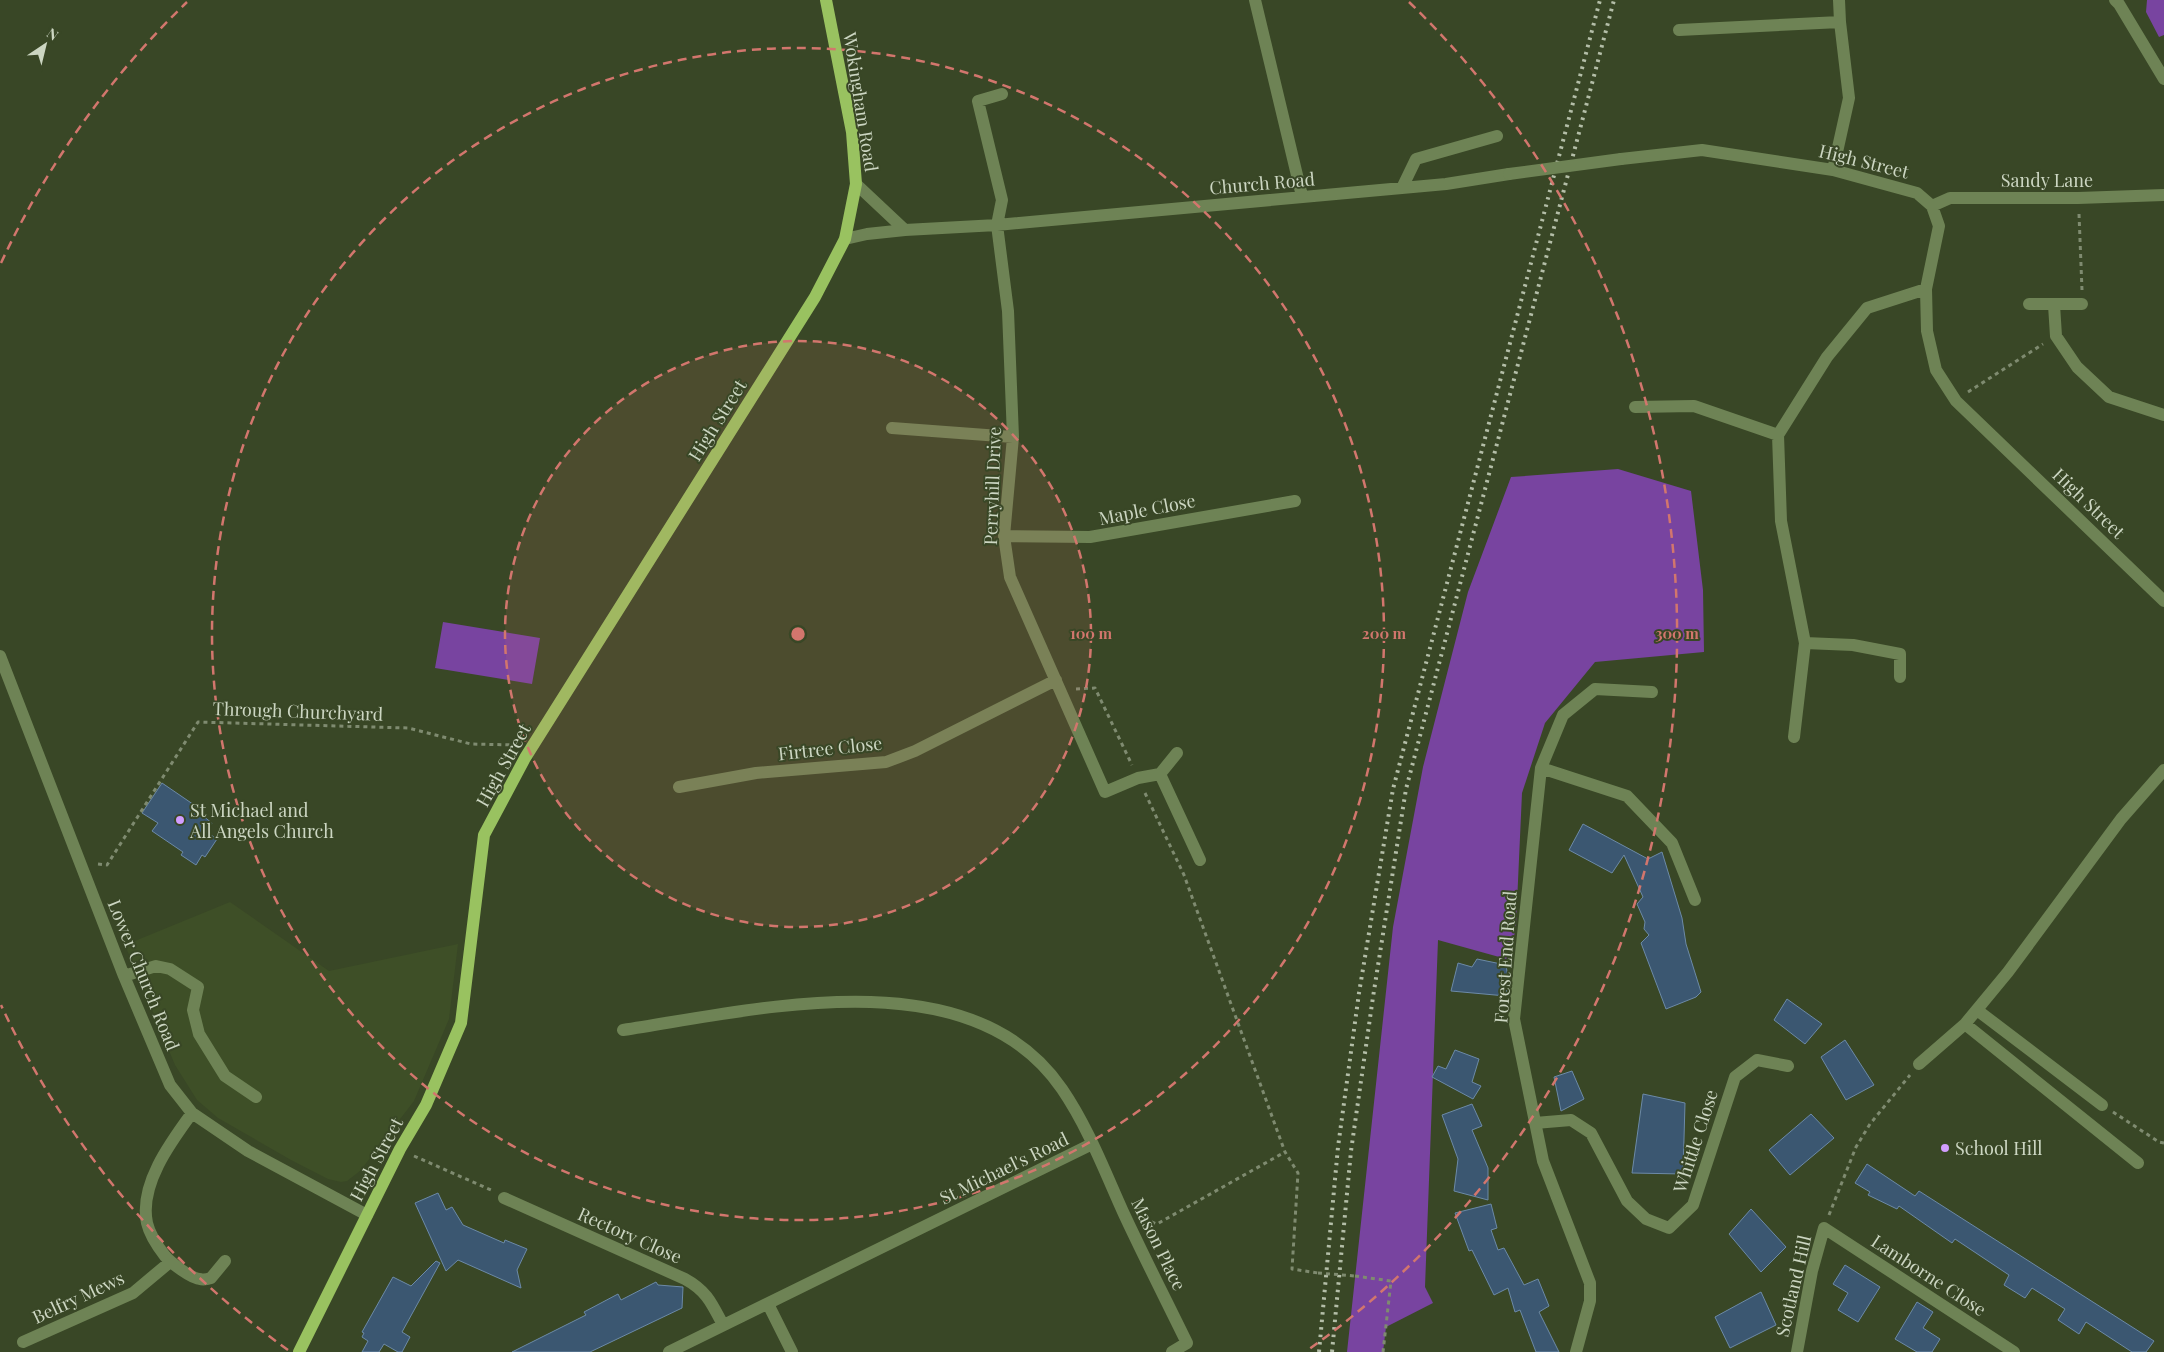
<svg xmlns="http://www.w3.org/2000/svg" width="2164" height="1352" viewBox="0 0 2164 1352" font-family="'Playfair Display',serif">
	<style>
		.built { fill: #3e4f27 }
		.green { fill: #7844a0 }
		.building { fill: #3b5771; stroke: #6c8aa7 }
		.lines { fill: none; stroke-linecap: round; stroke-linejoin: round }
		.path { stroke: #7f8b70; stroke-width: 3; stroke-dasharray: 4 4; stroke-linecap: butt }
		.minor { stroke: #6e8355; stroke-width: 12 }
		.major { stroke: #99c260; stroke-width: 12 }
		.rail { stroke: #b4bea8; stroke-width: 4; stroke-dasharray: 2.5 5; stroke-linecap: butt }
		.path-bridge { stroke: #7f8b70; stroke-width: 3; stroke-dasharray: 4 4; stroke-linecap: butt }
		.minor-bridge { stroke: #6e8355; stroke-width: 12 }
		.ring { fill: none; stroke: #d2766d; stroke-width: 2.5; stroke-dasharray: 9 6 }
		.poi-dot { fill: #d19dfe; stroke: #394726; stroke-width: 2 }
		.labels { text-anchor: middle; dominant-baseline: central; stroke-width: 4; stroke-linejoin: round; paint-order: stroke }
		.street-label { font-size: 18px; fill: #ccd6c2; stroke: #394726 }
		.poi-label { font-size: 18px; fill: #ccd6c2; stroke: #394726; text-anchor: start }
		.centre { fill: #d2766d; stroke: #394726; stroke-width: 2.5 }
		.ring-label { font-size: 15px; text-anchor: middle; font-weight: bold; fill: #d2766d; stroke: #394726; stroke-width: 4; stroke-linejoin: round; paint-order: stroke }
	</style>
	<rect width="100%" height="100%" fill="#394726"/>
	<!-- built -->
	<path class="built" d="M230 902 329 971 458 944 449 1019 414 1101 360 1171 347 1181 341 1182 328 1179 291 1160 218 1118 197 1100 175 1065 125 945Z"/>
	<!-- green -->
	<path class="green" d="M2147 0H2164V35L2159 37 2146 12Z
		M1618 469 1691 491 1703 590 1704 652 1595 662 1545 723 1522 793 1516 925 1510 960 1438 940 1425 1287 1433 1303 1386 1327 1383 1352H1347L1393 927 1423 767 1468 592 1511 477Z
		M443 622 540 638 532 684 435 668Z"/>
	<!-- building -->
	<path class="building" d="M162 783 203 811V816L212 823 206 832 217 839 205 857 202 855 196 865 181 855 183 852 152 831 158 823 142 813Z
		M1583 824 1648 859 1662 852 1682 918 1686 944 1701 992 1696 997 1666 1009 1641 943 1649 935 1644 929 1645 922 1637 904 1643 897 1624 855 1612 873 1569 850Z
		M1477 959 1506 965 1508 978 1506 996 1451 991 1458 963 1472 967Z
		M1787 999 1822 1024 1805 1044 1774 1020Z
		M1845 1040 1874 1085 1846 1100 1821 1057Z
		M1455 1050 1479 1059 1472 1082 1481 1086 1473 1099 1432 1077 1438 1066 1446 1069Z
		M1572 1071 1584 1099 1561 1111 1554 1077Z
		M1643 1094 1685 1103 1683 1174 1632 1173Z
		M1472 1104 1482 1126 1472 1130 1488 1168V1200L1454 1191 1458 1159 1442 1115Z
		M1811 1114 1834 1138 1790 1175 1769 1150Z
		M1867 1164 1915 1196 1919 1191 2154 1341 2146 1352H2132L2086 1322 2079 1334 2058 1320 2065 1309 2032 1288 2025 1298 2004 1285 2009 1275 1955 1239 1952 1243 1899 1206 1897 1209 1868 1195 1870 1192 1855 1183Z
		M438 1193 446 1210 452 1207 463 1225 504 1243 505 1240 527 1249 517 1270 521 1288 458 1260 446 1271 415 1203Z
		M1491 1204 1497 1228 1491 1230 1498 1250 1504 1248 1524 1285 1538 1279 1549 1306 1539 1312 1559 1352H1536L1520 1310 1515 1312 1508 1288 1494 1295 1472 1250 1469 1251 1455 1213Z
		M1751 1209 1786 1247 1761 1272 1729 1234Z
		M436 1261 440 1263 402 1332 410 1337 402 1352H398L384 1344 379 1352H362L368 1341 362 1337 364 1333 362 1332 393 1277 411 1286Z
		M1845 1265 1880 1287 1858 1322 1838 1310 1848 1293 1833 1284Z
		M656 1282 658 1285 683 1287 682 1308 590 1352H512L586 1315 584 1312 618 1294 621 1300Z
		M1761 1292 1776 1325 1730 1348 1715 1317Z
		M1917 1302 1933 1312 1923 1328 1940 1339 1932 1352H1917L1895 1339Z"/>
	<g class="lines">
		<!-- path -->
		<path class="path" d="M2079 214 2082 290
			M1968 392 2043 344
			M1076 689 1095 688 1132 765
			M1145 793 1184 875 1285 1152 1298 1173 1292 1269 1318 1273
			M98 864 107 865 198 722 408 728 471 744 516 745
			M2113 1112 2159 1142 2164 1143
			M414 1156 491 1190
			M1829 1215 1856 1147 1870 1124 1910 1075
			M1144 1219 1157 1224 1285 1152
			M1355 1276 1391 1281 1383 1352"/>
		<!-- minor -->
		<path class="minor" d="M1255 0 1302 196
			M2115 0 2119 4 2164 79
			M1679 30 1840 22
			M1002 94 978 101 1002 200 997 225 1008 311 1013 437 1004 536 1010 577 1105 792 1138 778 1160 774 1177 753
			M1621 159 1702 150 1833 170 1917 193 1932 206 1939 226 1926 289 1927 331 1936 370 1956 401 2164 601
			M1833 170 1849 98 1840 22 1839 0
			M856 184 905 230
			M1402 188 1416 159 1497 136
			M1932 206 1950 198H2078L2164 195
			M845 239 867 234 905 230 997 225 1446 184 1509 174
			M2029 304H2082
			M2054 305 2056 336 2077 367 2109 397 2164 415
			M1635 407 1694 406 1778 435
			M892 428 1013 437
			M1004 536 1090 537 1295 501
			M1805 643 1853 645 1900 654V677
			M0 656 124 976 170 1085 192 1113 248 1151 367 1215
			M1794 737 1805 643 1781 521 1778 435 1827 357 1867 308 1926 289
			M1541 768 1627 796 1672 843 1695 900
			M1160 774 1200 860
			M679 787 756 773 886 762 915 751 1056 680
			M124 976 156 966 170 969 198 987 193 1010 199 1034 225 1076 256 1097
			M1977 1010 2102 1105
			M1965 1024 2138 1163
			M623 1030C756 1010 971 955 1062 1089 1088 1127 1105 1172 1124 1214 1144 1257 1166 1300 1187 1343L1172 1352
			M1919 1064 1965 1024 2008 972 2121 819 2164 770
			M192 1113C170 1143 139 1185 147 1223 150 1236 158 1247 165 1256 171 1263 192 1279 200 1279 203 1280 208 1279 211 1278L225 1261
			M1535 1123 1571 1120 1591 1133 1627 1201 1646 1219 1669 1228 1693 1205 1735 1077 1757 1060 1788 1066
			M504 1198 685 1279C707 1291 712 1304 723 1325
			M768 1304 792 1352
			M23 1342 133 1293 170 1262
			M669 1352 1092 1144
			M1576 1352 1590 1301V1283L1543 1161 1514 1019 1541 768 1563 715 1595 689 1652 692
			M1797 1352 1812 1271 1824 1228 2014 1352"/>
		<!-- major -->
		<path class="major" d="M299 1352 400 1149 426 1105 461 1023 484 835 525 758 815 297 845 239 856 184 852 132 826 0"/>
		<!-- rail -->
		<path class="rail" d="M1319 1352 1338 1147 1359 993 1393 789 1600 0
			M1332 1352 1351 1151 1373 997 1406 789 1614 0"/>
		<!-- path-bridge -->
		<path class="path-bridge" d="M1318 1273 1355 1276"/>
		<!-- minor-bridge -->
		<path class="minor-bridge" d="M1509 174 1621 159"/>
	</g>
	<!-- distance rings -->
	<circle cx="798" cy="634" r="293" fill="#d2766d" fill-opacity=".12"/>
	<g class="ring">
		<circle cx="798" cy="634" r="293"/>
		<circle cx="798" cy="634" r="586"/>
		<path d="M288 1350A879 879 0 0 1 1 1005M1 263A879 879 0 0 1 187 2M1409 2A879 879 0 0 1 1308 1350"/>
	</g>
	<!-- markers -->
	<g class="poi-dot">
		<circle cx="180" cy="820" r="5"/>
		<circle cx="1945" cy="1148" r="5"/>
	</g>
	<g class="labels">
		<!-- street labels -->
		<g class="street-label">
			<text transform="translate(861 102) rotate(81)">Wokingham Road</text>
			<text transform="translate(1864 161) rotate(14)">High Street</text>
			<text x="2047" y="180">Sandy Lane</text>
			<text transform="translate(1262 183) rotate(-5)">Church Road</text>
			<text transform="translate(717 420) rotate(-58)">High Street</text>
			<text transform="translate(992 486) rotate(-88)">Perryhill Drive</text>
			<text transform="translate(2089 503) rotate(44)">High Street</text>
			<text transform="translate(1147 509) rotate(-11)">Maple Close</text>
			<text transform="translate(298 711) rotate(2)">Through Churchyard</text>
			<text transform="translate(830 748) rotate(-6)">Firtree Close</text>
			<text transform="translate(503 765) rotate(-61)">High Street</text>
			<text transform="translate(1505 957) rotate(-86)">Forest End Road</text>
			<text transform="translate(144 975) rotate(68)">Lower Church Road</text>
			<text transform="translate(1695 1141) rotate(-72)">Whittle Close</text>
			<text transform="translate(376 1159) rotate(-62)">High Street</text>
			<text transform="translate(1004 1168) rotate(-26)">St Michael's Road</text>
			<text transform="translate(630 1235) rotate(24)">Rectory Close</text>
			<text transform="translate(1159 1244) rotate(64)">Mason Place</text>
			<text transform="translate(1929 1275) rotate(33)">Lamborne Close</text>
			<text transform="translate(1793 1286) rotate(-77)">Scotland Hill</text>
			<text transform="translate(78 1297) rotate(-25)">Belfry Mews</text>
		</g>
		<!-- poi labels -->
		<g class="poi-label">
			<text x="190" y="810">St Michael and<tspan x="190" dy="21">All Angels Church</tspan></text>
			<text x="1955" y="1148">School Hill</text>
		</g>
	</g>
	<circle cx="798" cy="634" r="8" class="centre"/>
	<g class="ring-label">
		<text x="1091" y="639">100 m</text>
		<text x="1384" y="639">200 m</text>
		<text x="1677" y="639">300 m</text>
	</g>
	<!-- north arrow -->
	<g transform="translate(45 45) rotate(35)" stroke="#394726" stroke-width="4" paint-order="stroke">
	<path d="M0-4L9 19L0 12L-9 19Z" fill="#ccd6c2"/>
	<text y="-8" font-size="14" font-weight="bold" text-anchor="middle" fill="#ccd6c2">N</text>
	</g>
</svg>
